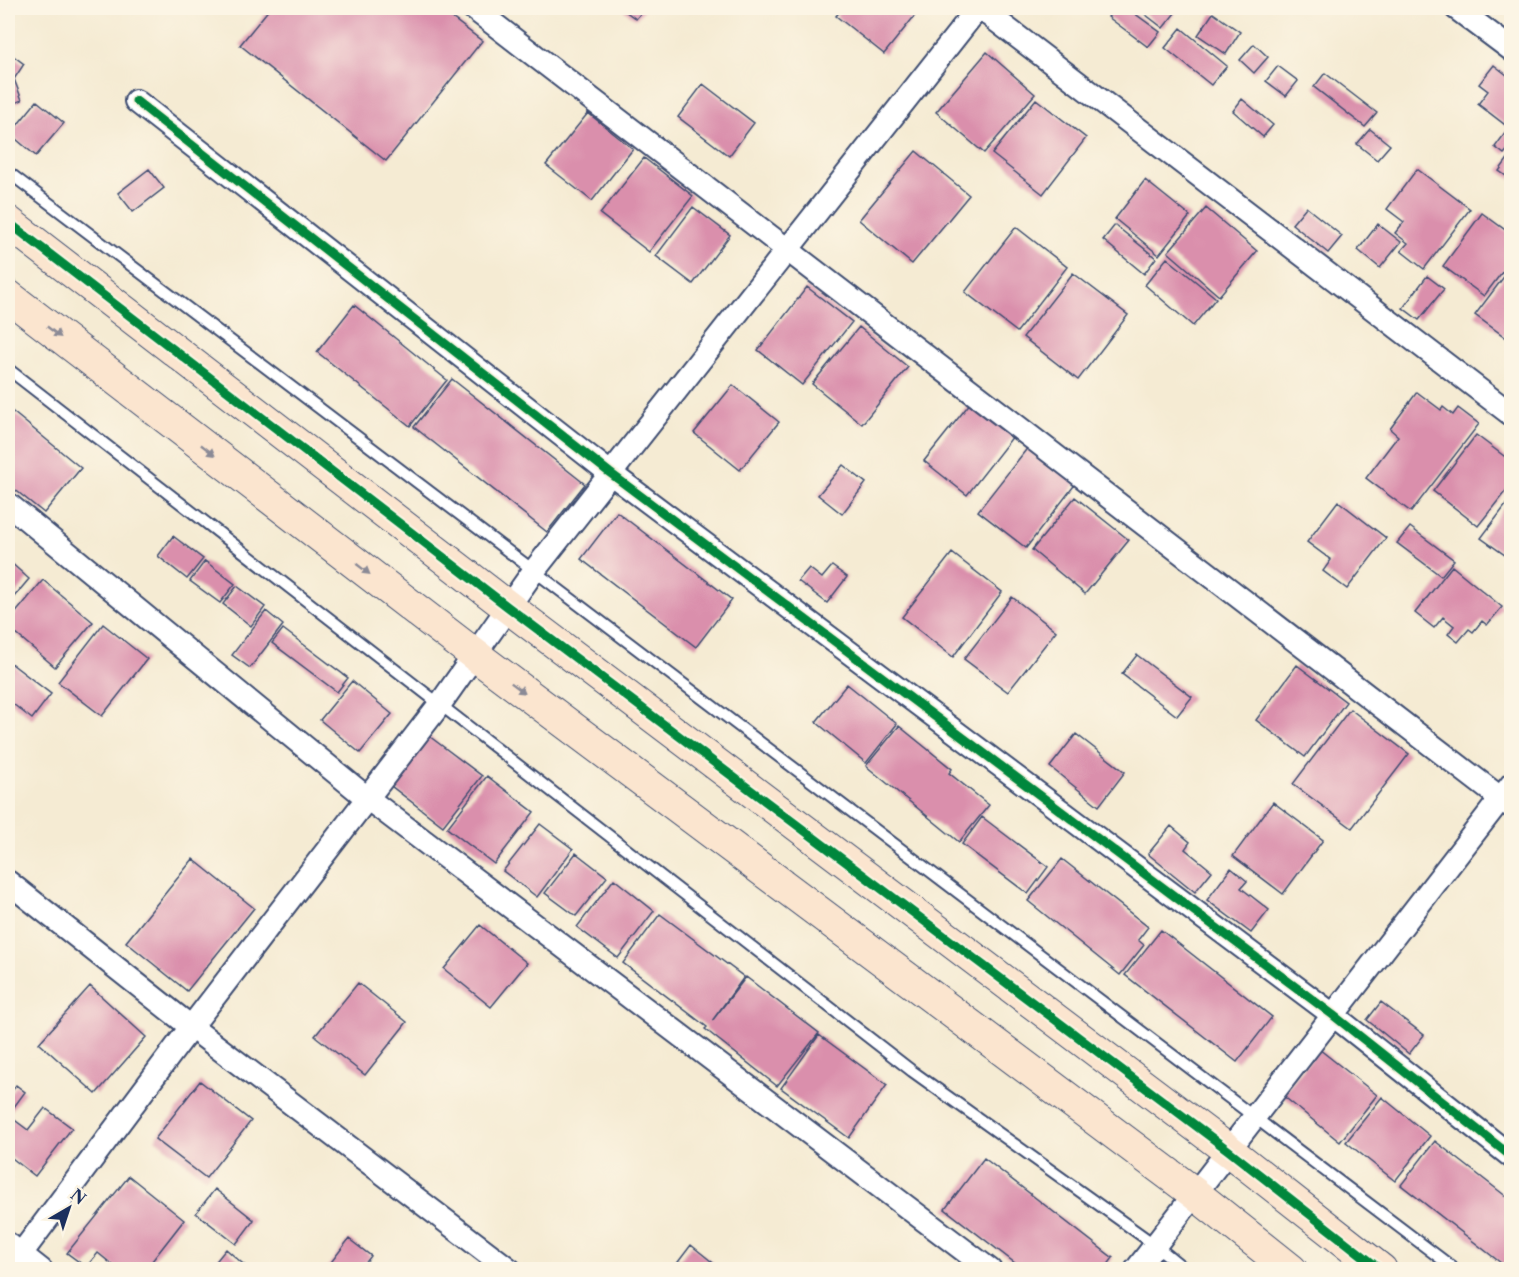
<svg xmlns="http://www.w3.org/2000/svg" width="1519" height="1277" viewBox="0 0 1519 1277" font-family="'Libre Caslon Text',serif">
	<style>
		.building { fill: #da8fac }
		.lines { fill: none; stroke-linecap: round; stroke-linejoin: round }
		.lane-casing { stroke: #3c4b70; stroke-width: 14 }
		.street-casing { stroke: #3c4b70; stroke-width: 26 }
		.secondary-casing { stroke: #3c4b70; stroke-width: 34 }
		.lane { stroke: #fff; stroke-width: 10 }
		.street { stroke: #fff; stroke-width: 22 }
		.secondary { stroke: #fbe5cf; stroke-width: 32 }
		.cycleway-casing { stroke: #fcf5e5; stroke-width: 13 }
		.cycleway { stroke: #00873e; stroke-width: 9 }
		.oneway { fill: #8b8a96 }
	</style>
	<rect width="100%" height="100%" fill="#fcf5e5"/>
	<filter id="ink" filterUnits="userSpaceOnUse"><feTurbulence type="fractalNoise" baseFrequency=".0167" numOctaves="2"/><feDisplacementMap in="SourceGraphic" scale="12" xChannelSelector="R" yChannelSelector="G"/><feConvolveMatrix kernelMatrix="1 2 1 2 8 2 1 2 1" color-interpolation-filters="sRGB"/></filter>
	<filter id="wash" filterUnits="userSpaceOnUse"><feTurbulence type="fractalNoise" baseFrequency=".008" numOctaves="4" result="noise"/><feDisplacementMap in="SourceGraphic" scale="24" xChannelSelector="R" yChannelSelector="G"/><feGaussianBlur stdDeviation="1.35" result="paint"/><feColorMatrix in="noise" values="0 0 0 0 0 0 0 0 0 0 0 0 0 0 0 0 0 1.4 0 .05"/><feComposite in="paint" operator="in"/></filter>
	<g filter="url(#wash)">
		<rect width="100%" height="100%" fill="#f5ebd3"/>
		<g id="blocks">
			<!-- building -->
			<path class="building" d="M270 8H439L482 41 386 161 240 45Z
				M621 8H645L636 19Z
				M843 8H921L884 54 836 16Z
				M1116 8H1127L1160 32 1148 47 1108 17Z
				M1137 8H1179L1163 28Z
				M1213 13 1240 32 1226 54 1198 35Z
				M1181 28 1227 66 1211 85 1165 48Z
				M1254 44 1268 57 1254 73 1240 60Z
				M8 52 24 64 14 79 22 100 8 106Z
				M987 52 1035 94 984 153 936 112Z
				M1494 65 1512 79V145L1504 154 1495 147 1509 128 1478 104 1488 91 1479 84Z
				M1278 66 1298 81 1286 96 1266 81Z
				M1325 73 1377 113 1365 127 1314 87Z
				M703 84 754 123 729 156 678 117Z
				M1036 99 1086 138 1043 194 992 154Z
				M1242 99 1273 125 1263 137 1233 111Z
				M37 101 64 123 36 156 10 134Z
				M588 113 633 149 592 201 546 165Z
				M1370 129 1390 145 1377 160 1357 144Z
				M916 151 969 195 912 264 859 220Z
				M1512 153V180L1499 171Z
				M644 158 693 196 649 252 600 214Z
				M149 169 164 188 133 212 118 193Z
				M1417 169 1470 209 1424 269 1401 251 1408 243 1395 233 1404 222 1387 209Z
				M1145 180 1190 216 1159 255 1115 219Z
				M693 207 730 235 693 284 656 256Z
				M1306 207 1342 236 1328 253 1292 224Z
				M1206 208 1257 251 1219 296 1168 252Z
				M1482 213 1512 235V259L1484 296 1443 266Z
				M1378 224 1401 242 1380 268 1358 250Z
				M1115 225 1156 258 1144 274 1103 240Z
				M1016 227 1067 267 1017 332 965 292Z
				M1167 258 1216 298 1193 326 1145 285Z
				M1512 266V342L1475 315Z
				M1073 273 1128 315 1078 380 1023 337Z
				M1427 276 1444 289 1419 320 1403 308Z
				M807 287 852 322 802 385 758 350Z
				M354 305 447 380 410 426 317 352Z
				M859 327 908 367 862 424 812 384Z
				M452 379 585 484 547 532 414 427Z
				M733 385 779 422 740 470 694 433Z
				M1417 392 1441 410 1443 407 1453 415 1458 408 1479 424 1411 512 1366 478 1398 436 1390 429Z
				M971 402 1014 435 967 495 924 461Z
				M8 408 81 468 44 513 8 484Z
				M1476 435 1512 462V483L1478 526 1433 491Z
				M1029 446 1077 482 1026 548 978 511Z
				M843 465 866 483 842 514 818 495Z
				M1075 497 1129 540 1085 594 1032 550Z
				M1512 497V560L1481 538Z
				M1338 501 1386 538 1347 589 1323 571 1331 560 1307 542Z
				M617 512 732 600 696 647 581 559Z
				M1410 527 1454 560 1441 576 1397 543Z
				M173 536 203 559 187 579 158 556Z
				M952 553 1002 592 953 657 902 617Z
				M8 560 29 579 8 604Z
				M205 561 235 584 220 603 190 581Z
				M832 566 847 577 827 603 798 581 809 568 822 578Z
				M1452 566 1502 607 1487 625 1482 621 1473 632 1469 629 1458 642 1448 634 1454 626 1443 617 1434 628 1415 613Z
				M43 580 93 622 55 667 8 627V622Z
				M237 586 265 607 251 626 223 604Z
				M1012 597 1056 631 1008 692 964 659Z
				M266 611 283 625 250 668 232 655Z
				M103 624 147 659 102 716 58 682Z
				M283 629 348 678 337 692 272 643Z
				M1137 655 1192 697 1177 716 1122 674Z
				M8 661 51 694 32 719 8 700Z
				M1297 665 1346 702 1305 757 1256 720Z
				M352 681 392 714 360 753 320 720Z
				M847 684 897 724 866 763 816 722Z
				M1350 709 1409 754 1352 828 1293 784Z
				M899 726 952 769 949 773 989 805 959 842 866 766Z
				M1076 734 1125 772 1099 806 1050 767Z
				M429 736 482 776 443 826 391 786Z
				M487 776 534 812 494 864 447 828Z
				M1273 802 1323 840 1283 894 1233 856Z
				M982 817 1048 867 1028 894 962 844Z
				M540 824 573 849 537 897 503 871Z
				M1171 826 1190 842 1185 849 1212 871 1195 892 1148 854Z
				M576 853 607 877 576 916 545 893Z
				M193 859 254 908 187 991 126 942Z
				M1062 859 1148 927 1138 940 1144 945 1120 975 1028 901Z
				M1231 868 1247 881 1241 888 1269 910 1251 933 1207 900Z
				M614 879 654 911 618 958 577 927Z
				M660 914 744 977 712 1021 746 977 819 1033 777 1086 705 1029 707 1027 623 963Z
				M480 925 527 963 491 1007 444 969Z
				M1161 930 1272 1017 1237 1062 1125 975Z
				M358 983 407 1022 365 1075 315 1036Z
				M90 986 146 1037 96 1094 39 1043Z
				M1381 1002 1424 1035 1409 1054 1367 1020Z
				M819 1035 887 1085 849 1138 781 1088Z
				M1319 1049 1377 1095 1340 1142 1282 1095Z
				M200 1081 251 1121 206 1178 155 1139Z
				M16 1085 25 1092 8 1115 28 1130 45 1108 72 1128 35 1176 8 1155V1097Z
				M1382 1097 1430 1136 1395 1181 1346 1142Z
				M1435 1141 1512 1201V1267L1510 1270 1401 1185Z
				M984 1158 1113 1258 1104 1270H1024L945 1209Z
				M129 1176 184 1220 145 1270H119L98 1253 86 1267 67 1253Z
				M215 1189 254 1220 236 1244 196 1213Z
				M349 1239 371 1256 360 1270H325Z
				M691 1245 722 1270H672Z
				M226 1249 250 1270H209Z"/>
		</g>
	</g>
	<g filter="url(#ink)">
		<use href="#blocks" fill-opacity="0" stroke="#3c4b70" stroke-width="1.5"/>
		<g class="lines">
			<defs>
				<path id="lane" d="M8 172 1456 1270
					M8 369 912 1071 1155 1245 1186 1270"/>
				<path id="street" d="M473 8 1512 807
					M980 8 1512 415
					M1456 8 1512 50
					M136 101 610 473 1333 1015 1512 1157
					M8 504 367 798 990 1270
					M8 882 191 1027 510 1270
					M8 1244 41 1270
					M9 1270 191 1027 440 704 533 572 978 8
					M1136 1270 1512 784"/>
				<path id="secondary" d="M8 222 508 607 1228 1150 1381 1270
					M8 296 475 655 1194 1193 1291 1270"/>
			</defs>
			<!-- lane casing -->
			<use href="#lane" class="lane-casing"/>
			<!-- street casing -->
			<use href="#street" class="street-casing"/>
			<!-- secondary casing -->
			<use href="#secondary" class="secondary-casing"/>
			<!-- lane -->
			<use href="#lane" class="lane"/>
			<!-- street -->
			<use href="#street" class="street"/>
			<!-- secondary -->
			<use href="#secondary" class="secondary"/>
			<defs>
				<path id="cycleway" d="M136 101 610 473 1333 1015 1512 1157
					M8 222 508 607 1228 1150 1381 1270"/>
			</defs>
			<!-- cycleway casing -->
			<use href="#cycleway" class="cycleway-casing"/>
			<!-- cycleway -->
			<use href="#cycleway" class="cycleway"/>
		</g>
		<!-- one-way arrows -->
		<defs><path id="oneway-solid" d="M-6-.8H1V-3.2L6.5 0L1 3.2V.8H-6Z" transform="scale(1.5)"/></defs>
		<g class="oneway">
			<use href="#oneway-solid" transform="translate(54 332) rotate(38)"/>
			<use href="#oneway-solid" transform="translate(208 450) rotate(38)"/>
			<use href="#oneway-solid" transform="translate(363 569) rotate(38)"/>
			<use href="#oneway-solid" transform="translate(518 688) rotate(37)"/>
		</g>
	</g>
	<!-- margin -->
	<rect width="1519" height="1277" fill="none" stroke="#fcf5e5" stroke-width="30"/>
	<!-- north arrow -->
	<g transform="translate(69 1208) rotate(39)" stroke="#fcf5e5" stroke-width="4.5" paint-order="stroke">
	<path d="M0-4.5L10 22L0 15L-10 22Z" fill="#1b2f5e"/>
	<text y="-9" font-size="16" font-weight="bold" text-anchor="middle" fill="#1b2f5e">N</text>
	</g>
</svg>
